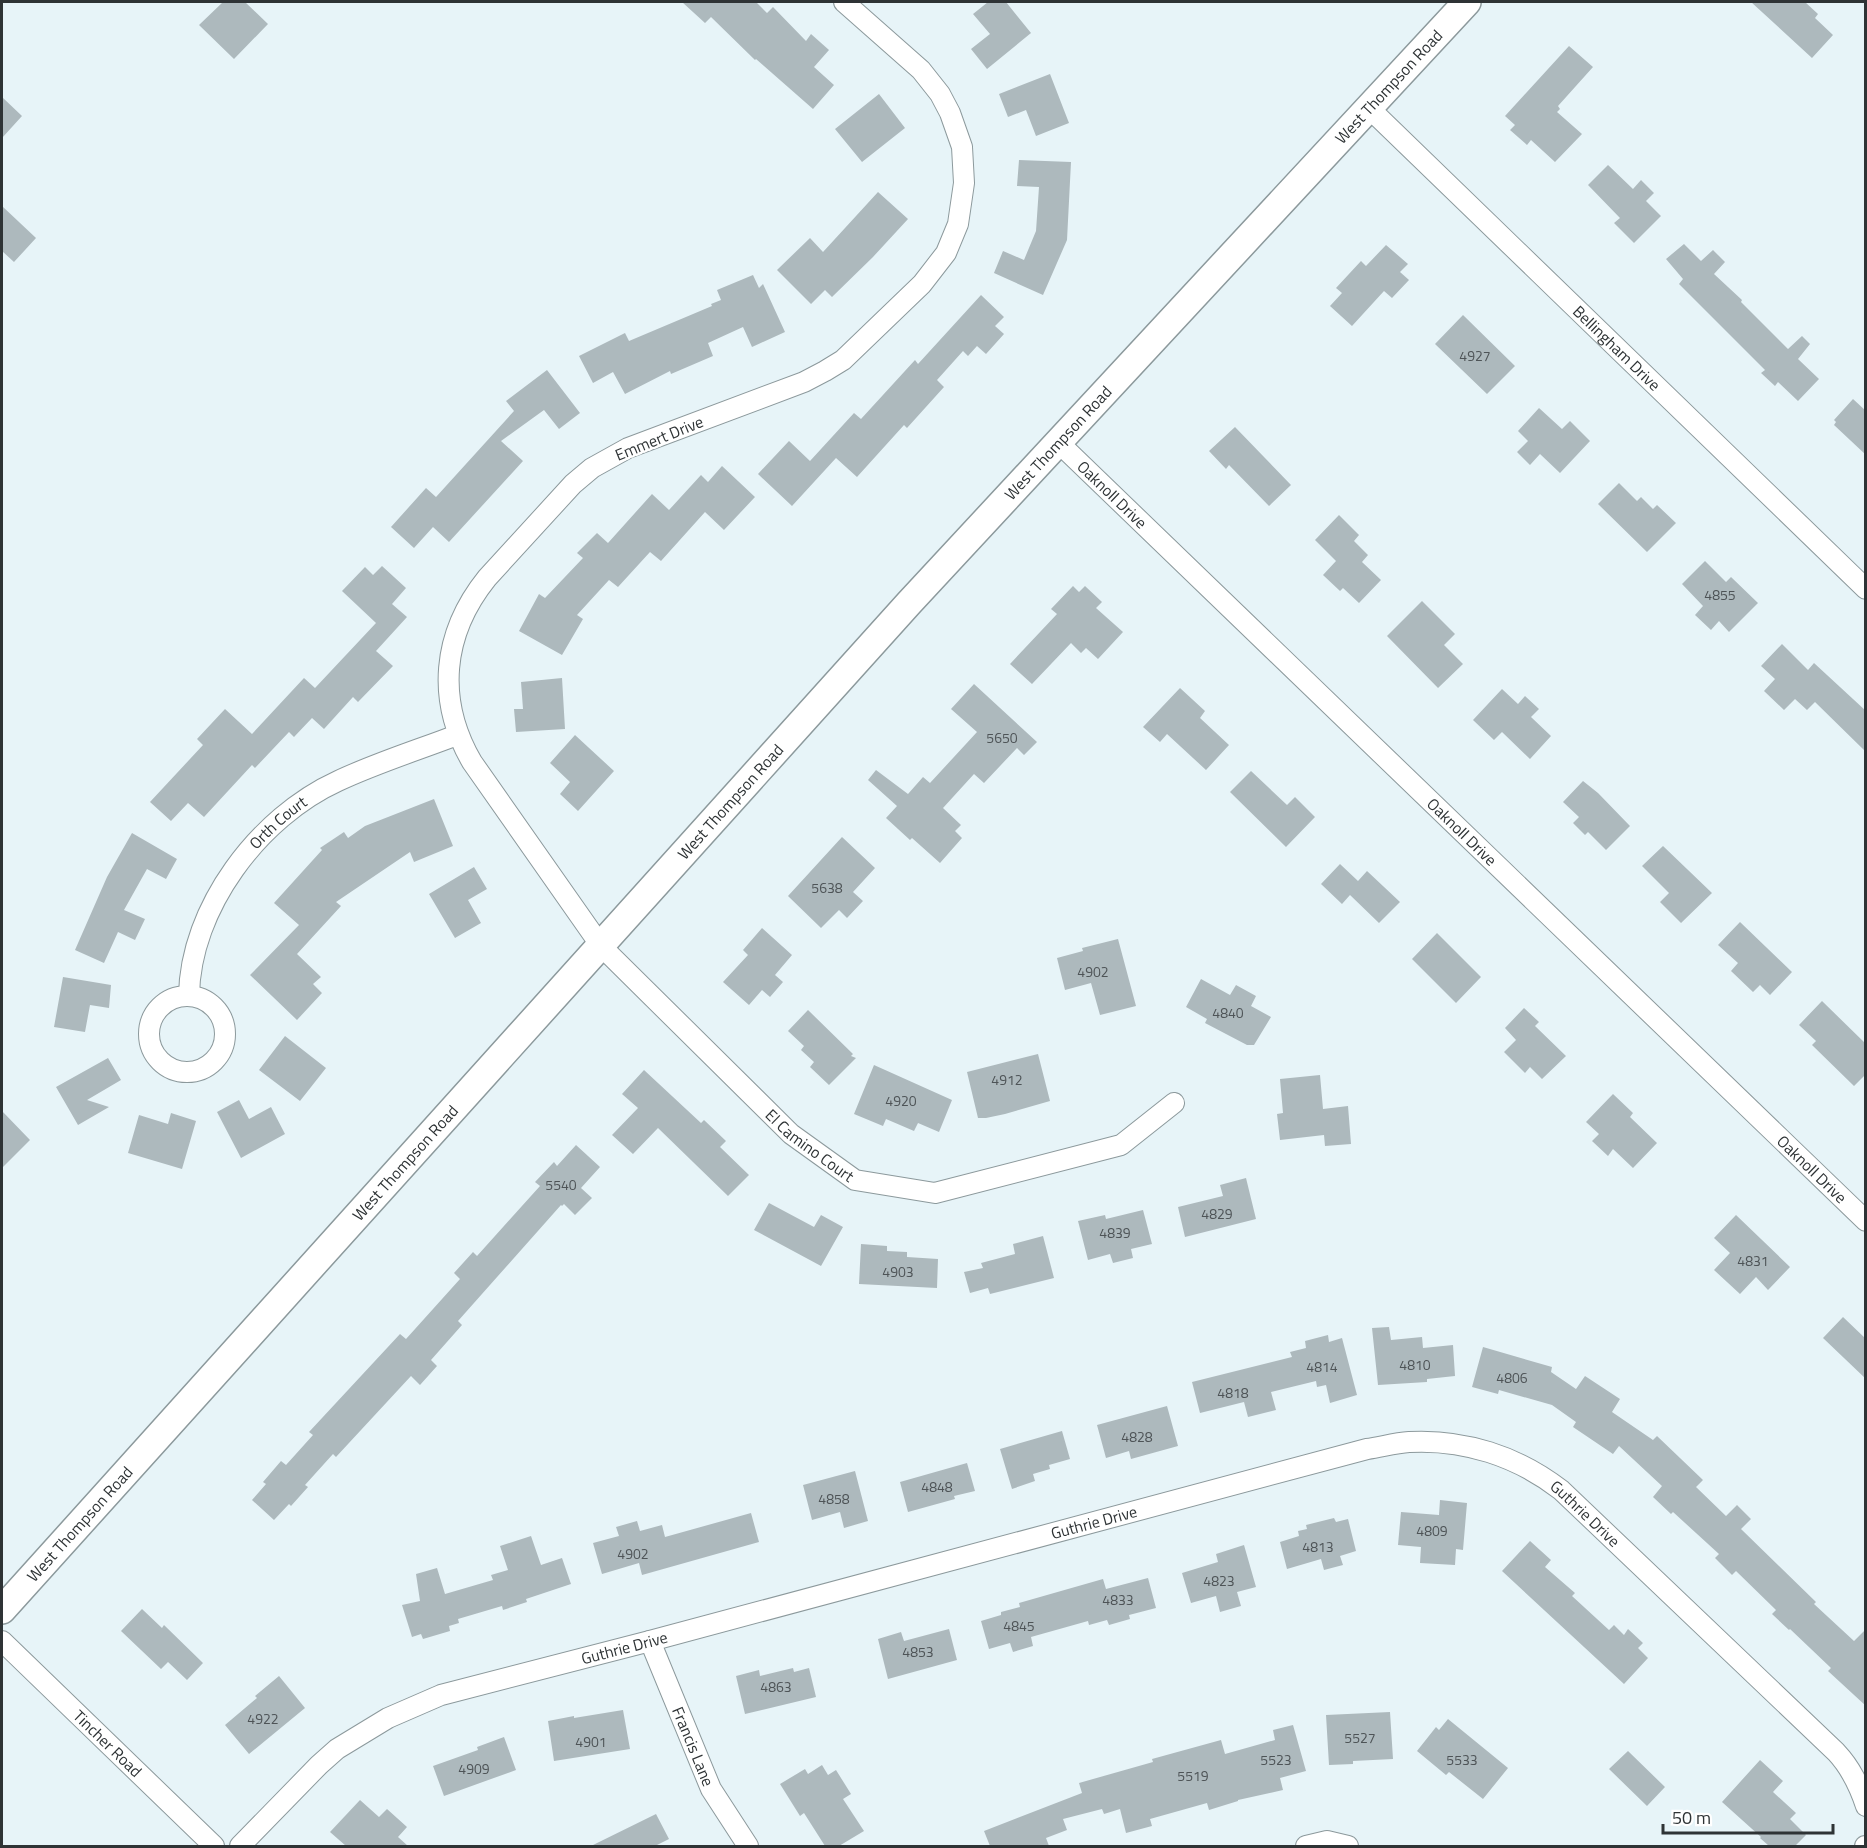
<svg xmlns="http://www.w3.org/2000/svg" width="1867" height="1848" viewBox="0 0 1867 1848" font-family="'Titillium Web',sans-serif">
	<style>
		.building { fill: #adb9bd }
		.lines { fill: none; stroke-linecap: round; stroke-linejoin: round }
		.minor-casing { stroke: #8c999c; stroke-width: 22 }
		.secondary-casing { stroke: #8c999c; stroke-width: 30 }
		.minor { stroke: #fff; stroke-width: 20 }
		.secondary { stroke: #fff; stroke-width: 27 }
		.labels { text-anchor: middle; dominant-baseline: central; stroke-width: 4.5; stroke-linejoin: round; paint-order: stroke }
		.number-label { font-size: 14px; fill: #4e5457 }
		.street-label { font-size: 16px; fill: #2e3335; stroke: #fff }
	</style>
	<rect width="100%" height="100%" fill="#e7f4f8"/>
	<!-- building -->
	<path class="building" d="M223 2H245L268 24 234 59 199 25Z
		M682 2H756L767 13 773 7 806 41 811 34 829 50 814 67 834 85 813 109 756 59 755 60 711 17 705 23Z
		M988 2H1006L1031 33 987 69 971 49 990 34 973 14Z
		M1751 2H1805L1818 14 1815 18 1833 35 1812 58Z
		M1569 46 1593 67 1558 106 1560 109 1557 112 1582 134 1555 162 1531 140 1527 145 1510 130 1515 125 1505 116Z
		M1050 74 1069 123 1036 136 1026 110 1008 117 999 94Z
		M879 94 905 128 862 162 835 129Z
		M2 97 22 116 2 138Z
		M1019 160 1071 162 1067 240 1043 295 994 273 1003 251 1024 260 1036 231 1039 187 1017 186Z
		M1608 165 1633 189 1641 180 1654 193 1646 201 1661 216 1634 243 1614 223 1620 218 1588 185Z
		M878 192 908 219 873 257 832 297 825 290 811 304 777 270 810 238 823 252Z
		M2 206 36 238 14 262 2 251Z
		M1684 244 1701 261 1713 250 1725 262 1714 274 1742 300 1741 302 1788 349 1802 336 1810 344 1798 359 1819 379 1798 401 1778 382 1775 386 1761 373 1765 370 1679 284 1683 279 1666 259Z
		M1386 245 1408 264 1400 272 1409 280 1392 298 1384 291 1352 326 1330 306 1342 293 1336 288 1361 261 1366 266Z
		M753 275 759 288 763 284 785 332 752 347 743 327 708 343 713 356 671 374 670 371 625 394 613 372 593 383 579 356 625 333 629 341 712 306 711 304 721 300 717 290Z
		M981 295 1004 317 995 326 1004 334 986 354 977 346 968 356 963 351 937 380 944 387 907 428 904 425 857 477 836 458 792 506 758 474 789 441 810 461 854 413 861 419 915 360 918 364Z
		M1463 315 1515 366 1487 394 1435 344Z
		M547 370 580 413 559 429 544 410 501 441 523 461 449 542 433 527 414 548 391 527 426 488 436 497 514 411 506 401Z
		M1853 399 1866 411V455L1834 425 1836 422 1834 420Z
		M1539 408 1562 429 1570 421 1590 441 1560 473 1540 454 1530 465 1517 452 1528 441 1518 431Z
		M1235 427 1291 485 1269 506 1229 465 1226 469 1209 451Z
		M722 466 755 497 724 530 705 512 661 561 650 552 618 587 609 580 577 615 583 619 562 655 519 631 539 594 545 598 583 558 577 553 597 533 608 543 652 494 669 510 701 475 708 482Z
		M1619 483 1637 501 1641 497 1653 509 1657 505 1676 523 1647 552 1598 504Z
		M1339 515 1359 535 1354 541 1368 555 1362 562 1381 580 1359 603 1343 588 1340 591 1323 575 1336 561 1315 540Z
		M1705 561 1726 582 1731 577 1758 603 1729 632 1719 621 1711 630 1695 615 1703 606 1682 584Z
		M382 566 406 588 392 604 407 617 376 651 393 666 358 702 353 697 324 729 312 718 294 737 289 732 255 768 252 765 204 817 188 803 171 821 150 802 203 745 197 739 225 709 252 734 304 678 315 688 376 623 342 591 365 567 373 575Z
		M1073 586 1079 592 1085 586 1102 602 1096 608 1123 632 1098 659 1086 648 1081 653 1071 643 1032 684 1010 664 1057 614 1051 609Z
		M1422 601 1455 634 1444 645 1463 664 1438 688 1387 636Z
		M1782 644 1808 670 1814 663 1866 711V752L1815 702 1807 710 1795 699 1784 710 1764 691 1775 679 1761 666Z
		M562 678 565 729 516 732 514 709H523L521 682Z
		M974 684 1037 742 1024 755 1017 748 984 783 974 774 943 808 961 825 955 831 962 838 940 863 912 838 910 840 886 818 897 806 868 780 876 770 908 794 923 777 930 783 977 732 951 709Z
		M1180 688 1205 711 1200 718 1229 745 1206 770 1167 734 1160 742 1143 727Z
		M1502 689 1518 704 1525 696 1539 709 1531 717 1551 736 1530 759 1502 732 1494 740 1473 720Z
		M575 735 614 771 578 811 560 794 570 782 550 763Z
		M1251 771 1287 805 1295 797 1315 817 1286 847 1230 792Z
		M1583 781 1598 793 1630 826 1606 850 1588 832 1585 835 1573 823 1579 817 1563 802Z
		M434 799 453 846 414 862 410 852 336 902 341 906 297 954 321 977 313 984 322 993 297 1020 250 975 299 925 274 903 322 850 320 848 344 832 348 838 365 826Z
		M132 833 177 859 166 879 147 869 124 910 145 919 135 940 118 932 104 963 75 950 107 877Z
		M842 837 875 868 853 892 863 901 847 918 839 910 821 928 788 896Z
		M1663 846 1712 893 1681 923 1660 902 1669 893 1642 866Z
		M1340 864 1358 881 1367 871 1400 902 1379 923 1350 895 1342 904 1321 884Z
		M474 867 487 889 468 900 481 923 455 938 429 894Z
		M1740 922 1792 972 1770 995 1760 985 1753 992 1731 971 1738 963 1718 945Z
		M762 928 792 955 775 975 783 982 770 997 762 990 749 1005 723 982 748 955 743 950Z
		M1437 933 1481 977 1456 1003 1412 959Z
		M1118 939 1136 1006 1100 1015 1091 983 1065 990 1057 958 1083 951 1082 948Z
		M63 977 111 985 109 1008 90 1005 85 1032 54 1027Z
		M1201 979 1230 995 1236 985 1256 996 1251 1006 1271 1017 1254 1045H1247L1205 1023 1207 1019 1186 1007Z
		M1822 1001 1866 1044V1074L1854 1086 1812 1045 1816 1041 1799 1025Z
		M1524 1008 1539 1022 1535 1026 1566 1056 1542 1079 1530 1067 1525 1073 1504 1052 1516 1040 1505 1028Z
		M808 1010 853 1054 851 1056 856 1058 829 1085 810 1067 814 1062 801 1050 804 1046 788 1031Z
		M285 1036 326 1068 300 1101 259 1070Z
		M1038 1054 1050 1101 1005 1114 986 1118H978L967 1072Z
		M108 1058 121 1080 87 1100 109 1107 78 1125 56 1087Z
		M874 1065 952 1100 939 1132 918 1123 914 1131 886 1119 883 1126 854 1114Z
		M644 1070 701 1123 704 1120 726 1141 720 1147 749 1175 728 1196 658 1128 633 1154 612 1135 638 1108 622 1094Z
		M1320 1075 1323 1109 1348 1106 1351 1144 1325 1146 1324 1135 1280 1140 1277 1114 1283 1113 1280 1079Z
		M1613 1094 1633 1113 1630 1117 1657 1143 1633 1168 1613 1149 1608 1156 1592 1141 1599 1134 1586 1122Z
		M239 1100 249 1119 271 1107 285 1134 241 1158 217 1112Z
		M2 1111 30 1140 2 1168Z
		M171 1113 196 1121 182 1169 128 1153 139 1115 168 1124Z
		M576 1145 600 1167 581 1188 592 1198 575 1215 564 1204 562 1206 561 1205 458 1321 462 1325 431 1360 437 1366 420 1385 411 1376 336 1457 333 1454 305 1485 308 1487 291 1506 289 1504 274 1520 252 1500 266 1484 263 1482 281 1461 286 1465 313 1435 309 1432 400 1334 406 1339 460 1279 454 1273 473 1252 477 1256 540 1186 535 1182 554 1162 557 1166Z
		M1246 1178 1256 1219 1185 1237 1178 1207 1223 1196 1220 1185Z
		M769 1203 814 1227 821 1215 843 1227 821 1266 754 1230Z
		M1143 1210 1152 1244 1131 1249 1133 1258 1113 1263 1110 1254 1088 1260 1078 1221 1105 1215 1106 1219Z
		M1736 1215 1790 1267 1768 1290 1756 1277 1740 1294 1714 1270 1730 1253 1714 1238Z
		M1043 1236 1054 1278 990 1294 988 1288 970 1293 964 1272 983 1268 981 1263 1015 1254 1013 1244Z
		M861 1244 887 1246V1251L907 1252V1257L938 1259 937 1288 859 1284Z
		M1843 1317 1866 1339V1379L1823 1338Z
		M1389 1327 1391 1340 1422 1337 1423 1348 1453 1345 1455 1376 1427 1379V1382L1378 1385 1372 1328Z
		M1328 1335 1329 1342 1342 1338 1357 1395 1330 1403 1326 1385 1317 1387 1316 1381 1271 1392 1276 1410 1248 1417 1244 1402 1200 1413 1192 1382 1292 1357 1290 1352 1306 1348 1305 1341Z
		M1483 1347 1552 1367 1551 1372 1576 1389 1585 1376 1620 1399 1612 1412 1653 1440 1657 1436 1703 1480 1696 1487 1726 1516 1737 1505 1751 1519 1741 1529 1816 1602 1814 1604 1854 1641 1866 1629V1706L1828 1671 1831 1668 1790 1629 1789 1630 1772 1614 1776 1610 1736 1571 1732 1575 1715 1558 1719 1554 1673 1512 1671 1514 1653 1497 1662 1486 1619 1446 1613 1454 1573 1427 1576 1422 1552 1405 1499 1390 1498 1394 1472 1387Z
		M1167 1406 1178 1446 1131 1459 1129 1451 1106 1458 1097 1425Z
		M1062 1431 1070 1459 1049 1465 1050 1469 1033 1474 1035 1481 1012 1489 1000 1449Z
		M967 1463 975 1491 954 1496 955 1499 908 1512 900 1482Z
		M855 1471 868 1521 844 1528 840 1512 812 1520 803 1485Z
		M1440 1500 1467 1503 1463 1550 1456 1549 1455 1565 1420 1563 1421 1547 1398 1545 1401 1512 1439 1515Z
		M751 1513 759 1542 642 1575 639 1563 602 1574 593 1543 619 1536 616 1527 637 1521 640 1531 662 1525 665 1537Z
		M1334 1518 1336 1522 1348 1519 1356 1551 1340 1556 1343 1565 1324 1570 1321 1559 1287 1569 1280 1542 1299 1536 1298 1531 1307 1529 1306 1525Z
		M531 1536 541 1565 562 1558 571 1584 526 1599 527 1602 503 1610 502 1606 458 1619 459 1623 449 1626 450 1631 423 1639 421 1634 412 1637 402 1605 420 1601 416 1574 437 1568 445 1594 493 1580 491 1575 508 1570 500 1546Z
		M1530 1541 1551 1560 1545 1567 1575 1593 1572 1596 1609 1630 1614 1625 1624 1635 1628 1629 1643 1643 1638 1648 1648 1658 1624 1684 1502 1571Z
		M1244 1545 1256 1587 1237 1592 1241 1606 1220 1612 1216 1596 1191 1603 1182 1573 1218 1562 1216 1554Z
		M1148 1578 1156 1608 1129 1615 1130 1619 1109 1625 1107 1620 1089 1625 1088 1621 1031 1637 1033 1646 1013 1652 1010 1643 989 1649 981 1621 1001 1615V1612L1020 1607 1019 1603 1103 1579 1106 1589Z
		M142 1609 162 1628 164 1625 203 1663 187 1680 168 1662 161 1669 121 1631Z
		M949 1629 957 1660 888 1679 878 1639 901 1632 904 1641Z
		M793 1668 794 1672 809 1668 816 1697 745 1714 736 1676 759 1670 760 1676Z
		M279 1676 305 1708 249 1754 225 1725 257 1698 255 1696Z
		M623 1710 630 1749 554 1761 548 1721 574 1716V1718Z
		M1390 1712 1393 1759 1353 1761V1764L1329 1765 1326 1715Z
		M1448 1719 1508 1768 1483 1799 1449 1772 1446 1775 1417 1751 1436 1727 1439 1730Z
		M1293 1725 1306 1771 1280 1778 1283 1790 1238 1800V1801L1209 1810 1207 1803 1150 1819 1152 1826 1126 1833 1120 1809 1104 1814 1102 1809 1063 1819 1067 1830 1046 1838 1049 1846H990L984 1831 1082 1793 1079 1783 1153 1762 1152 1759 1221 1740 1225 1754 1275 1740 1273 1730Z
		M504 1737 516 1770 444 1796 433 1766 478 1750 477 1747Z
		M1628 1751 1665 1787 1647 1806 1609 1769Z
		M1760 1760 1783 1781 1773 1792 1796 1813 1790 1819 1806 1835 1795 1846H1769L1760 1838 1761 1837 1722 1802Z
		M822 1765 828 1775 836 1770 851 1794 843 1799 864 1831 839 1846H825L804 1813 800 1816 780 1784 805 1769 808 1774Z
		M360 1800 379 1817 387 1809 407 1827 398 1837 408 1846H346L330 1832Z
		M656 1814 669 1839 655 1846H591Z"/>
	<g class="lines">
		<defs>
			<g id="minor">
				<path id="s1" d="M844 2 921 70 940 94 950 113 962 147 964 183 958 224 946 253 922 284 843 360 825 371 804 382 628 448 592 468 573 484 487 578C442 634 436 700 472 762L601 946 791 1134 855 1180 935 1193 1121 1145 1174 1103"/>
				<path id="s2" d="M1369 108 1866 589"/>
				<path id="s3" d="M1059 443 1866 1221"/>
				<circle cx="187" cy="1034" r="38"/>
				<path id="s4" d="M189 996C190 908 259 817 338 781 376 763 418 750 457 735"/>
				<path id="s5" d="M2 1641 214 1846"/>
				<path id="s6" d="M650 1641 711 1789 748 1846"/>
				<path id="s7" d="M240 1846 319 1765 337 1749 388 1718 441 1695 650 1641 1367 1449C1381 1447 1395 1443 1409 1442 1464 1439 1517 1456 1561 1490L1836 1752C1851 1768 1859 1785 1866 1806"/>
				<path d="M1306 1846 1327 1841 1348 1846"/>
				<path d="M1865 1846H1866"/>
			</g>
			<g id="secondary">
				<path id="s8" d="M2 1610 909 603 1467 2"/>
			</g>
		</defs>
		<!-- minor casing -->
		<use href="#minor" class="minor-casing"/>
		<!-- secondary casing -->
		<use href="#secondary" class="secondary-casing"/>
		<!-- minor -->
		<use href="#minor" class="minor"/>
		<!-- secondary -->
		<use href="#secondary" class="secondary"/>
	</g>
	<g class="labels">
		<!-- number labels -->
		<g class="number-label">
			<text x="1475" y="355">4927</text>
			<text x="1720" y="594">4855</text>
			<text x="1002" y="737">5650</text>
			<text x="827" y="887">5638</text>
			<text x="1093" y="971">4902</text>
			<text x="1228" y="1012">4840</text>
			<text x="1007" y="1079">4912</text>
			<text x="901" y="1100">4920</text>
			<text x="561" y="1184">5540</text>
			<text x="1217" y="1213">4829</text>
			<text x="1115" y="1232">4839</text>
			<text x="1753" y="1260">4831</text>
			<text x="898" y="1271">4903</text>
			<text x="1415" y="1364">4810</text>
			<text x="1322" y="1366">4814</text>
			<text x="1512" y="1377">4806</text>
			<text x="1233" y="1392">4818</text>
			<text x="1137" y="1436">4828</text>
			<text x="937" y="1486">4848</text>
			<text x="834" y="1498">4858</text>
			<text x="1432" y="1530">4809</text>
			<text x="1318" y="1546">4813</text>
			<text x="633" y="1553">4902</text>
			<text x="1219" y="1580">4823</text>
			<text x="1118" y="1599">4833</text>
			<text x="1019" y="1625">4845</text>
			<text x="918" y="1651">4853</text>
			<text x="776" y="1686">4863</text>
			<text x="263" y="1718">4922</text>
			<text x="1360" y="1737">5527</text>
			<text x="591" y="1741">4901</text>
			<text x="1276" y="1759">5523</text>
			<text x="1462" y="1759">5533</text>
			<text x="474" y="1768">4909</text>
			<text x="1193" y="1775">5519</text>
		</g>
		<!-- street labels -->
		<g class="street-label">
			<text stroke="none"><textPath href="#s8" startOffset="2060">West Thompson Road</textPath></text>
			<text stroke="none"><textPath href="#s2" startOffset="345">Bellingham Drive</textPath></text>
			<text transform="translate(659 438) rotate(-22)">Emmert Drive</text>
			<text stroke="none"><textPath href="#s8" startOffset="1574">West Thompson Road</textPath></text>
			<text stroke="none"><textPath href="#s3" startOffset="74">Oaknoll Drive</textPath></text>
			<text stroke="none"><textPath href="#s8" startOffset="1088">West Thompson Road</textPath></text>
			<text stroke="none"><textPath href="#s4" startOffset="201">Orth Court</textPath></text>
			<text stroke="none"><textPath href="#s3" startOffset="560">Oaknoll Drive</textPath></text>
			<text stroke="none"><textPath href="#s1" startOffset="1586">El Camino Court</textPath></text>
			<text stroke="none"><textPath href="#s8" startOffset="602">West Thompson Road</textPath></text>
			<text stroke="none"><textPath href="#s3" startOffset="1046">Oaknoll Drive</textPath></text>
			<text stroke="none"><textPath href="#s7" startOffset="1452">Guthrie Drive</textPath></text>
			<text stroke="none"><textPath href="#s7" startOffset="930">Guthrie Drive</textPath></text>
			<text stroke="none"><textPath href="#s8" startOffset="116">West Thompson Road</textPath></text>
			<text stroke="none"><textPath href="#s7" startOffset="444">Guthrie Drive</textPath></text>
			<text stroke="none"><textPath href="#s5" startOffset="147">Tincher Road</textPath></text>
			<text stroke="none"><textPath href="#s6" startOffset="114">Francis Lane</textPath></text>
		</g>
	</g>
	<!-- border -->
	<rect width="1867" height="1848" fill="none" stroke="#2e3335" stroke-width="6"/>
	<!-- scale -->
	<path d="M1663 1824v9h170v-9" fill="none" stroke="#2e3335" stroke-width="3"/>
	<text x="1672" y="1824" font-size="18" fill="#2e3335" stroke="#ffffff" stroke-width="4.5" paint-order="stroke">50 m</text>
</svg>
